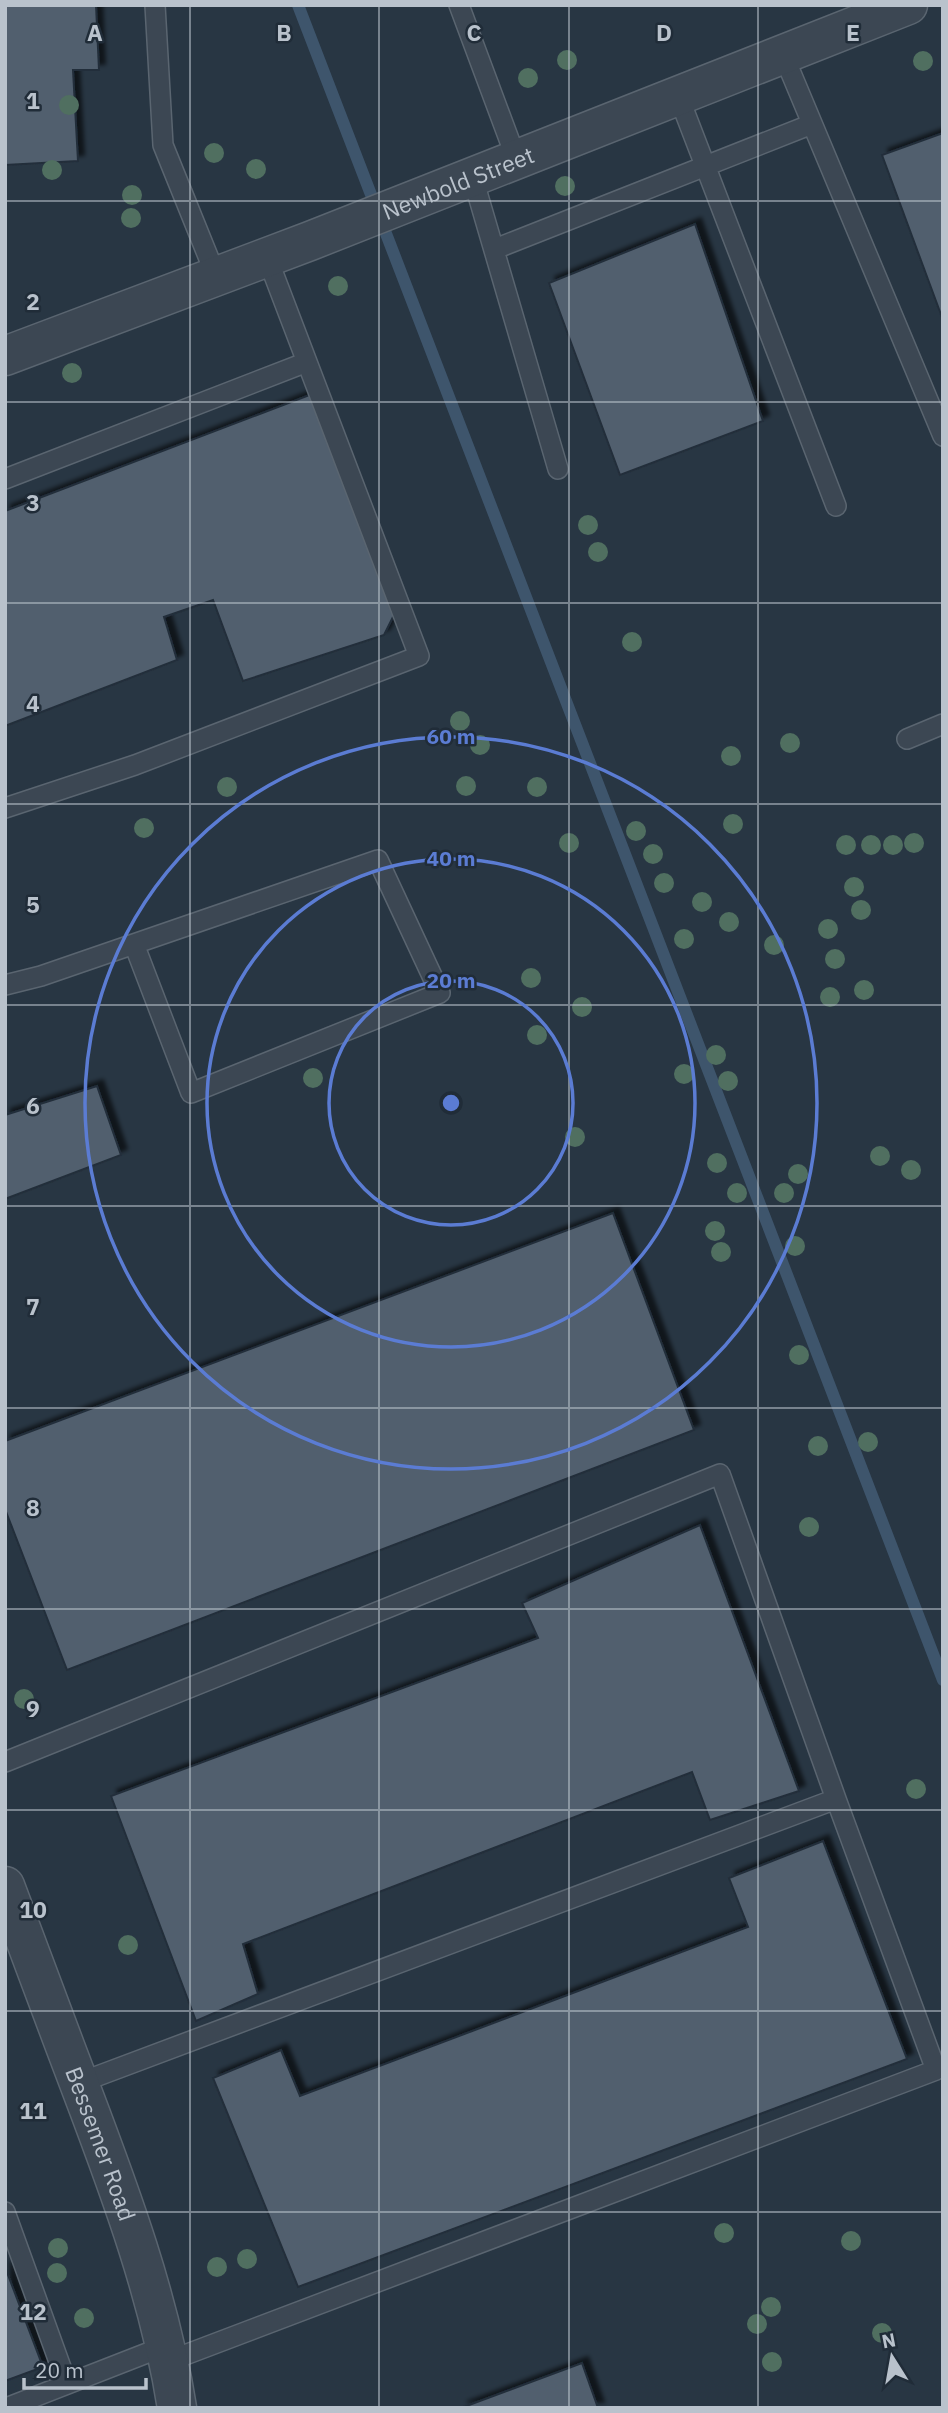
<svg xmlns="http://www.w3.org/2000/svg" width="948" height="2413" viewBox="0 0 948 2413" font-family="'IBM Plex Sans',sans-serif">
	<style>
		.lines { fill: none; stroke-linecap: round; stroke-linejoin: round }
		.stream { stroke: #3e556c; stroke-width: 12 }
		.building { fill: #515f6e; stroke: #232e3a; stroke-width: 2; filter: url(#shadow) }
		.service-casing { stroke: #5a6570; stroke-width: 22 }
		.tertiary-casing { stroke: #5a6570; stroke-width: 41 }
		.service { stroke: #3c4753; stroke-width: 19 }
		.tertiary { stroke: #3c4753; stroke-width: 38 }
		.tree { fill: #506f60 }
		.grid { fill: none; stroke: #b9c2cc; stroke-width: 2; stroke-opacity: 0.55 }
		.ring { fill: none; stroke: #5b7cd3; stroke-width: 3.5 }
		.labels { text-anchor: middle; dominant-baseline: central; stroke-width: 5; stroke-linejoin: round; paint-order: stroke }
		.street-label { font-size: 23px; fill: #b9c2cc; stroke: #202c38 }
		.grid-label { font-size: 23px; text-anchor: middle; font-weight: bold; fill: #b9c2cc; stroke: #202c38; stroke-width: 5; stroke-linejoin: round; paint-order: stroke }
		.centre { fill: #5b7cd3; stroke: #202c38; stroke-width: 3.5 }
		.ring-label { font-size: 21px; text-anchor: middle; font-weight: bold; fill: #5b7cd3; stroke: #202c38; stroke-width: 5; stroke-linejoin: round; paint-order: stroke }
	</style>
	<defs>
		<filter id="shadow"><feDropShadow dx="6" dy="-6" stdDeviation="2" flood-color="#0009"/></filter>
	</defs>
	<rect width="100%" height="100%" fill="#283643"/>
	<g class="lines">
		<!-- stream -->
		<path class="stream" d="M298 5 943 1680"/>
	</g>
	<!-- building -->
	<path class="building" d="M5 5H96L99 70H73L78 161 5 165Z
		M943 133V320L882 155Z
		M695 224 763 421 620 475 549 283Z
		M312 394 394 615 384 635 243 681 213 600 164 617 177 660 5 726V511Z
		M97 1086 121 1155 5 1199V1115Z
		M613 1213 694 1430 67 1670 5 1509V1441Z
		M700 1525 799 1791 710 1820 692 1772 243 1944 258 1994 196 2021 111 1796 538 1638 522 1603Z
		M823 1841 907 2059 298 2287 213 2078 281 2050 300 2096 748 1927 729 1878Z
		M5 2267 43 2367 5 2381Z
		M582 2363 598 2408H461Z"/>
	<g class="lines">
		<defs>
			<path id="service" d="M155 5 163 145 216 276
				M459 5 516 158
				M783 54 943 436
				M678 95 836 506
				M472 175 558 469
				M495 249 812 124
				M5 479 307 362
				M907 739 943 724
				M5 808 135 765 419 656 267 257
				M5 985 41 976 378 860 440 993 191 1093 134 944
				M5 1762 720 1474 836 1799
				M79 2083 836 1799 936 2070 169 2361
				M5 2212 67 2384
				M6 2408 165 2346"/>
			<g id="tertiary">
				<path id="s1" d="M5 356 310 241 908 5"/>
				<path id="s2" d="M5 1886C31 1955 56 2023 82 2091 121 2194 160 2299 177 2408"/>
			</g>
		</defs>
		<!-- service casing -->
		<use href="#service" class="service-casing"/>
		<!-- tertiary casing -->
		<use href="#tertiary" class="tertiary-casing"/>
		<!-- service -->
		<use href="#service" class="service"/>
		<!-- tertiary -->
		<use href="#tertiary" class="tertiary"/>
	</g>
	<!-- trees -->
	<g class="tree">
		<circle cx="567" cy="60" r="10"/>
		<circle cx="923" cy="61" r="10"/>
		<circle cx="528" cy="78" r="10"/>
		<circle cx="69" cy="105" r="10"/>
		<circle cx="214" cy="153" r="10"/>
		<circle cx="256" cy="169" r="10"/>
		<circle cx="52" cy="170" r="10"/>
		<circle cx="565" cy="186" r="10"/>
		<circle cx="132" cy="195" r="10"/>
		<circle cx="131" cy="218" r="10"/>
		<circle cx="338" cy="286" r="10"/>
		<circle cx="72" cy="373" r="10"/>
		<circle cx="588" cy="525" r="10"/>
		<circle cx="598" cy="552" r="10"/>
		<circle cx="632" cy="642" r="10"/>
		<circle cx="460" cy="721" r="10"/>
		<circle cx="790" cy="743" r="10"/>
		<circle cx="480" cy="745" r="10"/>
		<circle cx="731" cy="756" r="10"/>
		<circle cx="466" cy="786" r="10"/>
		<circle cx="227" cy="787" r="10"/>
		<circle cx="537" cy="787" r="10"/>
		<circle cx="733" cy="824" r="10"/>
		<circle cx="144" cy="828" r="10"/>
		<circle cx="636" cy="831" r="10"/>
		<circle cx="569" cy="843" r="10"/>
		<circle cx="914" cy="843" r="10"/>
		<circle cx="846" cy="845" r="10"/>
		<circle cx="871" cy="845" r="10"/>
		<circle cx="893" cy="845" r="10"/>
		<circle cx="653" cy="854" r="10"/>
		<circle cx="664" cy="883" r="10"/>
		<circle cx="854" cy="887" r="10"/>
		<circle cx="702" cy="902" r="10"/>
		<circle cx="861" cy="910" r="10"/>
		<circle cx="729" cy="922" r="10"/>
		<circle cx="828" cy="929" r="10"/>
		<circle cx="684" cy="939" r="10"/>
		<circle cx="774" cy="945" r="10"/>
		<circle cx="835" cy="959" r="10"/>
		<circle cx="531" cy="978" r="10"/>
		<circle cx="864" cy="990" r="10"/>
		<circle cx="830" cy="997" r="10"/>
		<circle cx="582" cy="1007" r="10"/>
		<circle cx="537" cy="1035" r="10"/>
		<circle cx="716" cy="1055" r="10"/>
		<circle cx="684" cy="1074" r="10"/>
		<circle cx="313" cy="1078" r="10"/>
		<circle cx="728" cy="1081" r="10"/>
		<circle cx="575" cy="1137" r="10"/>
		<circle cx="880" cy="1156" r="10"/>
		<circle cx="717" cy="1163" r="10"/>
		<circle cx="911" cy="1170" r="10"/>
		<circle cx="798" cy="1174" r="10"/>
		<circle cx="737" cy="1193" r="10"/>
		<circle cx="784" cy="1193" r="10"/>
		<circle cx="715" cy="1231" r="10"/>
		<circle cx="795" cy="1246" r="10"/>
		<circle cx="721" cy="1252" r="10"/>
		<circle cx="799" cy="1355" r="10"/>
		<circle cx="868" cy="1442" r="10"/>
		<circle cx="818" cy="1446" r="10"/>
		<circle cx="809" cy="1527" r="10"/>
		<circle cx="24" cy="1699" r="10"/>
		<circle cx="916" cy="1789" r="10"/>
		<circle cx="128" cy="1945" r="10"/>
		<circle cx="724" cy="2233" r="10"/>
		<circle cx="851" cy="2241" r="10"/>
		<circle cx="58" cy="2248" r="10"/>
		<circle cx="247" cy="2259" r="10"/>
		<circle cx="217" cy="2267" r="10"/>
		<circle cx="57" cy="2273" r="10"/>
		<circle cx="771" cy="2307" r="10"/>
		<circle cx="84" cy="2318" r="10"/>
		<circle cx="757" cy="2324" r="10"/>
		<circle cx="882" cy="2333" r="10"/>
		<circle cx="772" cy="2362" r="10"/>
	</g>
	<!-- grid -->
	<path class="grid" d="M190 5V2408M379 5V2408M569 5V2408M758 5V2408M5 201H943M5 402H943M5 603H943M5 804H943M5 1005H943M5 1206H943M5 1408H943M5 1609H943M5 1810H943M5 2011H943M5 2212H943"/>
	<!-- distance rings -->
	<g class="ring">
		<circle cx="451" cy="1103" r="122"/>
		<circle cx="451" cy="1103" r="244"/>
		<circle cx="451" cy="1103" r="366"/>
	</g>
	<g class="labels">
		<!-- street labels -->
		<g class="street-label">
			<text stroke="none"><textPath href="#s1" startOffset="485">Newbold Street</textPath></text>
			<text stroke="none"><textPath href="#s2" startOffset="275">Bessemer Road</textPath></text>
		</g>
	</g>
	<g class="grid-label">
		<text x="95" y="41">A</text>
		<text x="284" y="41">B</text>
		<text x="474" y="41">C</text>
		<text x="664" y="41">D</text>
		<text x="853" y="41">E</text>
		<text x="33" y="109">1</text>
		<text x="33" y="310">2</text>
		<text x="33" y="511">3</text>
		<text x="33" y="712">4</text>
		<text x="33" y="913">5</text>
		<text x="33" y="1114">6</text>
		<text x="33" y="1315">7</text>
		<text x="33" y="1516">8</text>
		<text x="33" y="1717">9</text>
		<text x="33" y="1918">10</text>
		<text x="33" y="2119">11</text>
		<text x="33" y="2320">12</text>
	</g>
	<circle cx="451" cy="1103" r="10" class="centre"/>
	<g class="ring-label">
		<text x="451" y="744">60 m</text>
		<text x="451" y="866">40 m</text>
		<text x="451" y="988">20 m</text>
	</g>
	<!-- border -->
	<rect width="948" height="2413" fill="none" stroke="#b9c2cc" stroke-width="14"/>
	<!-- north arrow -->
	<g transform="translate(892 2357) rotate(349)" stroke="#202c38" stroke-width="5" paint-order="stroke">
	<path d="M0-5L12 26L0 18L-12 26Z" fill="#b9c2cc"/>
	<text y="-10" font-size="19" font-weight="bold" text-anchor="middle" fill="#b9c2cc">N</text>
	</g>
	<!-- scale -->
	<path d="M24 2378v10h122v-10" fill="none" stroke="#b9c2cc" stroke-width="3.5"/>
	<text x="35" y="2378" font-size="21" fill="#b9c2cc" stroke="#202c38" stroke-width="5" paint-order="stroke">20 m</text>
</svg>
